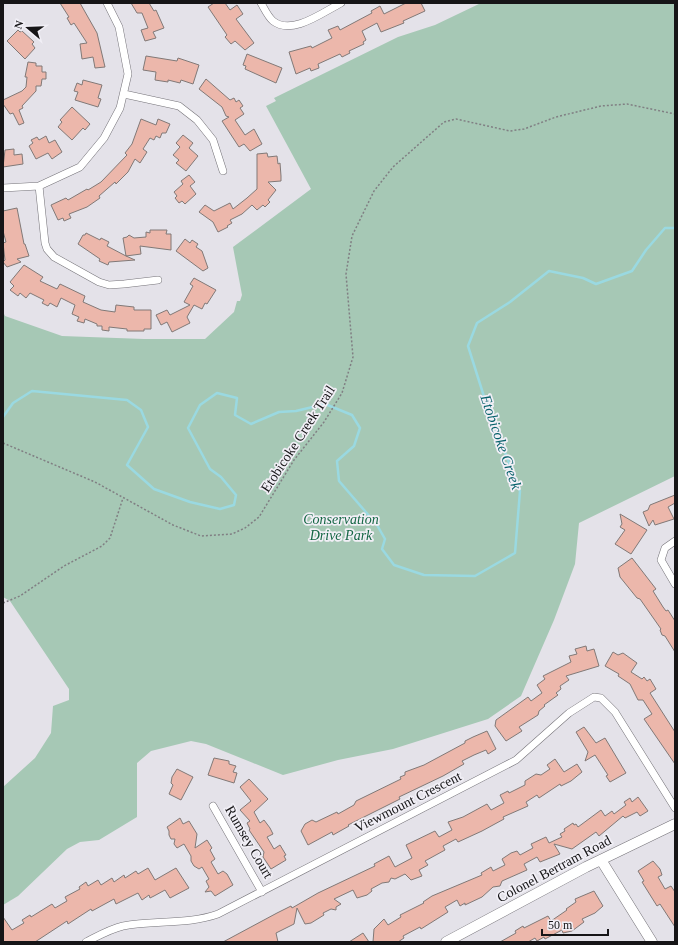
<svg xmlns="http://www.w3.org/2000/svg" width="678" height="945" viewBox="0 0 678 945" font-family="'Times New Roman',serif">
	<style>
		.green { fill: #a6c8b5 }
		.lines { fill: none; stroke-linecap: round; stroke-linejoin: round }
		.stream { stroke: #9ad9e1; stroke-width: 2.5 }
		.building { fill: #ecb7ab; stroke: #817977 }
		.street-casing { stroke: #757379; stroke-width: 8 }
		.secondary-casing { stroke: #757379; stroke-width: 11 }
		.path { stroke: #807f83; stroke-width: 1.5; stroke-dasharray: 2 2; stroke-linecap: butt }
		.street { stroke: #fff; stroke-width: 7 }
		.secondary { stroke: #fff; stroke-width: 10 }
		.labels { text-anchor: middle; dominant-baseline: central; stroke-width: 3.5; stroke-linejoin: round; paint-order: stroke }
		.street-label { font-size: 14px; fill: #161517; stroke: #f1eff6 }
		.park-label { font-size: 14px; font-style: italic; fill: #146644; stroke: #f1eff6 }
		.water-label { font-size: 15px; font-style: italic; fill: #06616a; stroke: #f1eff6 }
	</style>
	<rect width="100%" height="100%" fill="#e4e2e9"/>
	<!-- green -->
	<path class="green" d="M481 3H675V476L579 523 575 564 554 620 521 696 488 719 393 749 338 760 283 775 206 744 191 741 151 751 137 763V817L99 840 80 842 67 849 18 896 3 905V787L35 758 51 733 53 706 69 700V689L10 601 3 597V312L5 316 62 336 144 339H205L234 312 237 301H240L242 295 233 247 311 189 266 106 276 101 274 98 398 37 435 25Z"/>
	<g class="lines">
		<!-- stream -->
		<path class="stream" d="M3 417 13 403 32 391 127 400 141 410 148 427 127 465 154 489 190 502 220 509 234 505 236 495 221 477 210 469 188 428 200 405 217 393 237 398 235 415 251 424 279 412 296 411 325 404 352 415 360 428 354 446 337 461 339 481 377 525 385 539 382 549 394 565 424 575 475 576 515 553 520 491 487 406 468 346 477 323 510 302 549 271 583 278 596 284 632 271 646 250 665 228H675"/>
	</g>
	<!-- building -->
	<path class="building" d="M60 3H80L97 33 105 67 95 68 93 57 82 59 80 44 87 43 74 23 71 25 67 18 69 17Z
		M131 3H149L154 11 156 10 164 28 153 32 156 38 145 41 141 30 148 28 142 13H137Z
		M214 3H225L230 10 237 5 243 14 236 19 254 43 245 50 235 41 231 44 225 37 227 35 208 7Z
		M406 3H421L425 11 403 21 404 23 381 32 377 23 362 31 366 40 363 42 364 44 349 51 350 53 342 57 340 54 318 64 319 68 311 71 310 68 296 74 289 52 311 46 312 48 332 38 328 30 338 26 340 30 372 13 371 11 380 6 384 14Z
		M18 30 20 32 22 31 34 42 32 44 35 48 25 59 7 41Z
		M247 54 282 68 276 83 245 69 246 66 243 65Z
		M146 56 177 61 178 58 199 65 193 84 181 80 180 83 168 80V82L155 80 156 72 143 70Z
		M28 62 36 63V66H42V72H46V79H42L41 86H36V91L22 106 23 108 19 110 24 123 19 125 13 113 10 114 3 104V100L22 91 26 87 27 77H25Z
		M206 79 230 100 234 98 236 102 239 100 243 106 240 108 244 114 235 120 245 135 254 129 262 144 250 151 244 144 239 147 222 121 229 117 226 116 222 107 199 89Z
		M83 80 102 85 98 98 101 99 98 107 75 100 78 92 74 91 77 83 82 85Z
		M72 107 90 124 85 130 83 128 72 140 58 127 62 122 60 120Z
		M141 119 156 125 158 119 170 124 166 133H162L160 138 156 136 154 140 150 138 143 149 147 152 140 163 135 159 128 172 116 184 115 182 99 196 100 198 87 207 69 214 71 218 64 221 63 218 58 220 51 205 66 198 68 200 87 189 88 190 101 182 127 155 125 153 132 144Z
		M183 135 193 143 189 148 198 156 186 171 176 163 179 160 173 155 180 147 176 143Z
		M46 136 49 143 55 140 62 152 52 159 48 153 36 159 29 146 33 143 31 140 37 137 39 140Z
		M14 149V155L22 154 23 164 3 167 5 150Z
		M267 153 268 157 277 156 278 164 280 163 281 176V181L268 182 276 190 268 200 270 202 265 207 263 205 257 210 252 205 242 214 230 220 232 223 227 226 228 227 218 232 213 222 199 212 205 205 214 211 230 203 233 209 247 198 257 189V154Z
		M189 175 195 182 190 186 196 194 185 204 182 201 179 203 175 198 177 196 174 192 183 184 181 181Z
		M17 208 24 244H25L29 256 17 259 21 262 7 267 3 262 5 260 3 243 6 242 3 231V211Z
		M150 230H167L166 234H171V250L140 246 141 254 126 256 135 260 109 262 108 265 99 261 100 259 78 244 83 235H85L86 233 100 240 101 238 109 242 107 246 126 256 123 238 127 237 129 235 134 238 146 237V232L150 233Z
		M185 239 190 243 192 240 198 244 196 247 202 251 208 268 203 271 176 251Z
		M24 265 43 277 40 281 57 289 60 284 85 296 83 302 101 310 115 312 116 305 134 307V310H151V329H144V331H127V329L109 327V331L102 330V326H97V324L85 319 84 323 77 321 79 317 72 314 75 305 61 298 57 307 50 303 48 306 42 303 44 300 30 293 26 298 20 293 18 296 10 290 14 286 10 282Z
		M194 278 216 290 207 304 205 303 202 309 194 305 187 317 190 323 172 332 167 322 161 325 156 315 167 310 170 315 190 305 184 302 193 286 190 284Z
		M675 495V503L668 507 674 519 655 525 653 520 649 526 643 512 648 510 650 505Z
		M620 514 647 530 631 554 615 544 625 530 620 527 622 524Z
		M632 558 656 589 653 591 663 607 666 611 668 610 675 621V652L665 636 662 635 660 630 661 629 640 599 637 598 620 577 618 568Z
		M586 646 587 651 594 649 599 666 566 676 569 680 560 686 561 689 556 693 558 695 544 705 545 706 539 711 538 715 519 727 522 731 506 741 495 726 496 720 528 697 531 701 542 693 537 685 545 679 543 676 571 662 569 656 577 654 575 649Z
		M613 652 618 655 623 653 637 663 631 672 642 679 644 677 647 681 650 679 656 689 650 693 675 732V764L644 719 652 714 643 700H638L630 684 618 676 619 674 605 666Z
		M584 727 596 743 605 738 626 773 610 782 606 776 608 775 595 755 585 761 588 752 576 732Z
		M487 731 496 749 488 754 486 750 474 755 462 761 464 764 443 776 399 797 400 799 348 825 349 826 333 835 332 832 308 845 301 831 305 824 312 820 316 822 337 812 338 814 354 805 356 801 401 779 400 777 405 775V772L424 765 465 743V741L473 737Z
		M214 758 229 761V764L236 766 233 772 237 773 234 783 208 775Z
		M555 759 564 772 577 764 582 772 571 781 561 786 560 784 539 798 537 795 526 802 528 806 503 817 504 819 482 831 458 842 456 839 443 846 445 850 425 861 428 865 419 870 422 876 411 880 405 874 395 879 391 878 389 882 382 883 371 889 372 891 367 895 357 898 353 890 334 899 341 904 336 907V910L331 909 323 913 324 915 311 923 305 924 297 908 294 924 276 933 278 942H223L277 913 291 906 292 908 318 893 375 866 374 864 389 856 395 867 412 858 406 845 435 831 439 837 452 830 448 822 463 817 487 804 491 810 504 803 500 795 508 791 509 793 525 785V781L536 774 541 775 550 769 547 765Z
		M177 769 193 777 181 800 169 794 173 785 171 783 172 777Z
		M249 779 268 799 254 812 260 823 264 820 270 828 273 834 267 837 274 849 280 845 286 855 284 856 286 860 271 869 263 857 264 852 249 830 250 829 247 823 250 821 240 810 251 801 240 787Z
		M638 797 648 811 640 816 637 812 625 818 623 816 599 836 596 832 572 849 554 844 560 854 540 862 537 857 524 864 527 870 502 881 500 886 493 887 482 897 465 905V903L460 906 457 900 445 907 448 912 421 929 420 927 403 936 404 938 398 942H373L374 929 384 919 388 925 401 917 400 915 424 903 423 902 432 896 482 875 481 873 491 867 493 871 505 865 502 859 511 853 517 851 520 855 533 848 531 844 546 837 549 843 562 837 560 834 565 831 564 829 573 823 574 825 576 824 578 827 601 810 605 816 612 811 614 814 626 805 624 802 630 798 632 802Z
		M180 818 183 824 189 821 197 834 195 848 207 840 212 848 210 850 215 859 211 862 218 874 223 871 227 874 233 885 215 896 211 891 205 892 209 887 206 881 209 879 202 867 199 869 194 866 191 861V856L184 844 177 848 174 844 175 839H171L169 835V831L167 827Z
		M653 861 660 869 662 875 658 877 665 889 671 886 675 892V927L660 904 657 906 642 882 644 881 638 871Z
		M148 868 155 880 176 868 189 888 170 898 165 890 154 896 150 898 149 895 142 900 138 893 116 904 114 899 92 911 91 909 68 924 67 921 35 942H3V917L12 930 24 923 22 920 30 915 31 917 52 904 55 908 67 901 65 897 80 889 79 887 86 882 88 886 98 880 101 885 112 878 114 882 124 875 125 878 136 871 138 874Z
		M594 891 603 906 595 913 582 919 584 922 572 931 563 933 562 930 545 939 544 937 537 941 535 938 528 942H500L516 933 515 931 523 926 524 928 548 916 551 921 567 910 566 909 576 902 575 899Z
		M363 933 369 942H349Z"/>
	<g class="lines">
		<defs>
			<path id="street" d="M261 3C264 8 268 17 273 21 292 36 323 12 341 3
				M124 94 179 106 197 120 213 140 223 171
				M39 186 45 243 47 249 54 257 99 282 109 285 124 284 158 280
				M3 188 39 186 80 167 104 138 120 108 128 74 119 27 107 3
				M675 541 665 548 661 560 675 584
				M213 806 262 892
				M86 942C98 936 110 929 123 926 155 920 187 925 218 914L516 760 569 713 594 697 601 698 615 712 675 808"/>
			<path id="secondary" d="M601 860 652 942
				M446 942 586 867 675 824"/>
		</defs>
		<!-- street casing -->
		<use href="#street" class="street-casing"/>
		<!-- secondary casing -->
		<use href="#secondary" class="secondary-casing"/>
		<!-- path -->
		<path class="path" d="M3 443 95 482 173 525 201 536 232 534 245 528 259 517 294 460 324 422 342 393 353 357 346 274 352 236 374 191 393 167 444 122 456 119 510 131 524 129 556 117 601 106 627 104 675 114
			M3 603 20 596 64 566 102 546 110 538 123 498"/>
		<!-- street -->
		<use href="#street" class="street"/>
		<!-- secondary -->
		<use href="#secondary" class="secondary"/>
	</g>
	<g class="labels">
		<!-- street labels -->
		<g class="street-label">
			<text transform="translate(298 439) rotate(-57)">Etobicoke Creek Trail</text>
			<text transform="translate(408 802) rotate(-27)">Viewmount Crescent</text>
			<text transform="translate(249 842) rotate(60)">Rumsey Court</text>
			<text transform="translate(554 869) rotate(-28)">Colonel Bertram Road</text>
		</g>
		<!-- park labels -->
		<g class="park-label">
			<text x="341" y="519">Conservation<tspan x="341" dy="16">Drive Park</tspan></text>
		</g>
		<!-- water labels -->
		<g class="water-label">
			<text transform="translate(501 442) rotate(71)">Etobicoke Creek</text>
		</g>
	</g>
	<!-- border -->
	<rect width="678" height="945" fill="none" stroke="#161517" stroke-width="8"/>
	<!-- north arrow -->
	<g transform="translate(28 28) rotate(289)" stroke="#f1eff6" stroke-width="3" paint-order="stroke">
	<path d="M0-3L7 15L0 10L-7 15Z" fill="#161517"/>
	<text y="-6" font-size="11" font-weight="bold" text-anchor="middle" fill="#161517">N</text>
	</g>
	<!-- scale -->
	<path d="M542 929v6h66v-6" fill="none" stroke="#161517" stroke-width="2"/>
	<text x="548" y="929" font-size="12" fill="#161517" stroke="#f1eff6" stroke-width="3" paint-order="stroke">50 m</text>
</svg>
